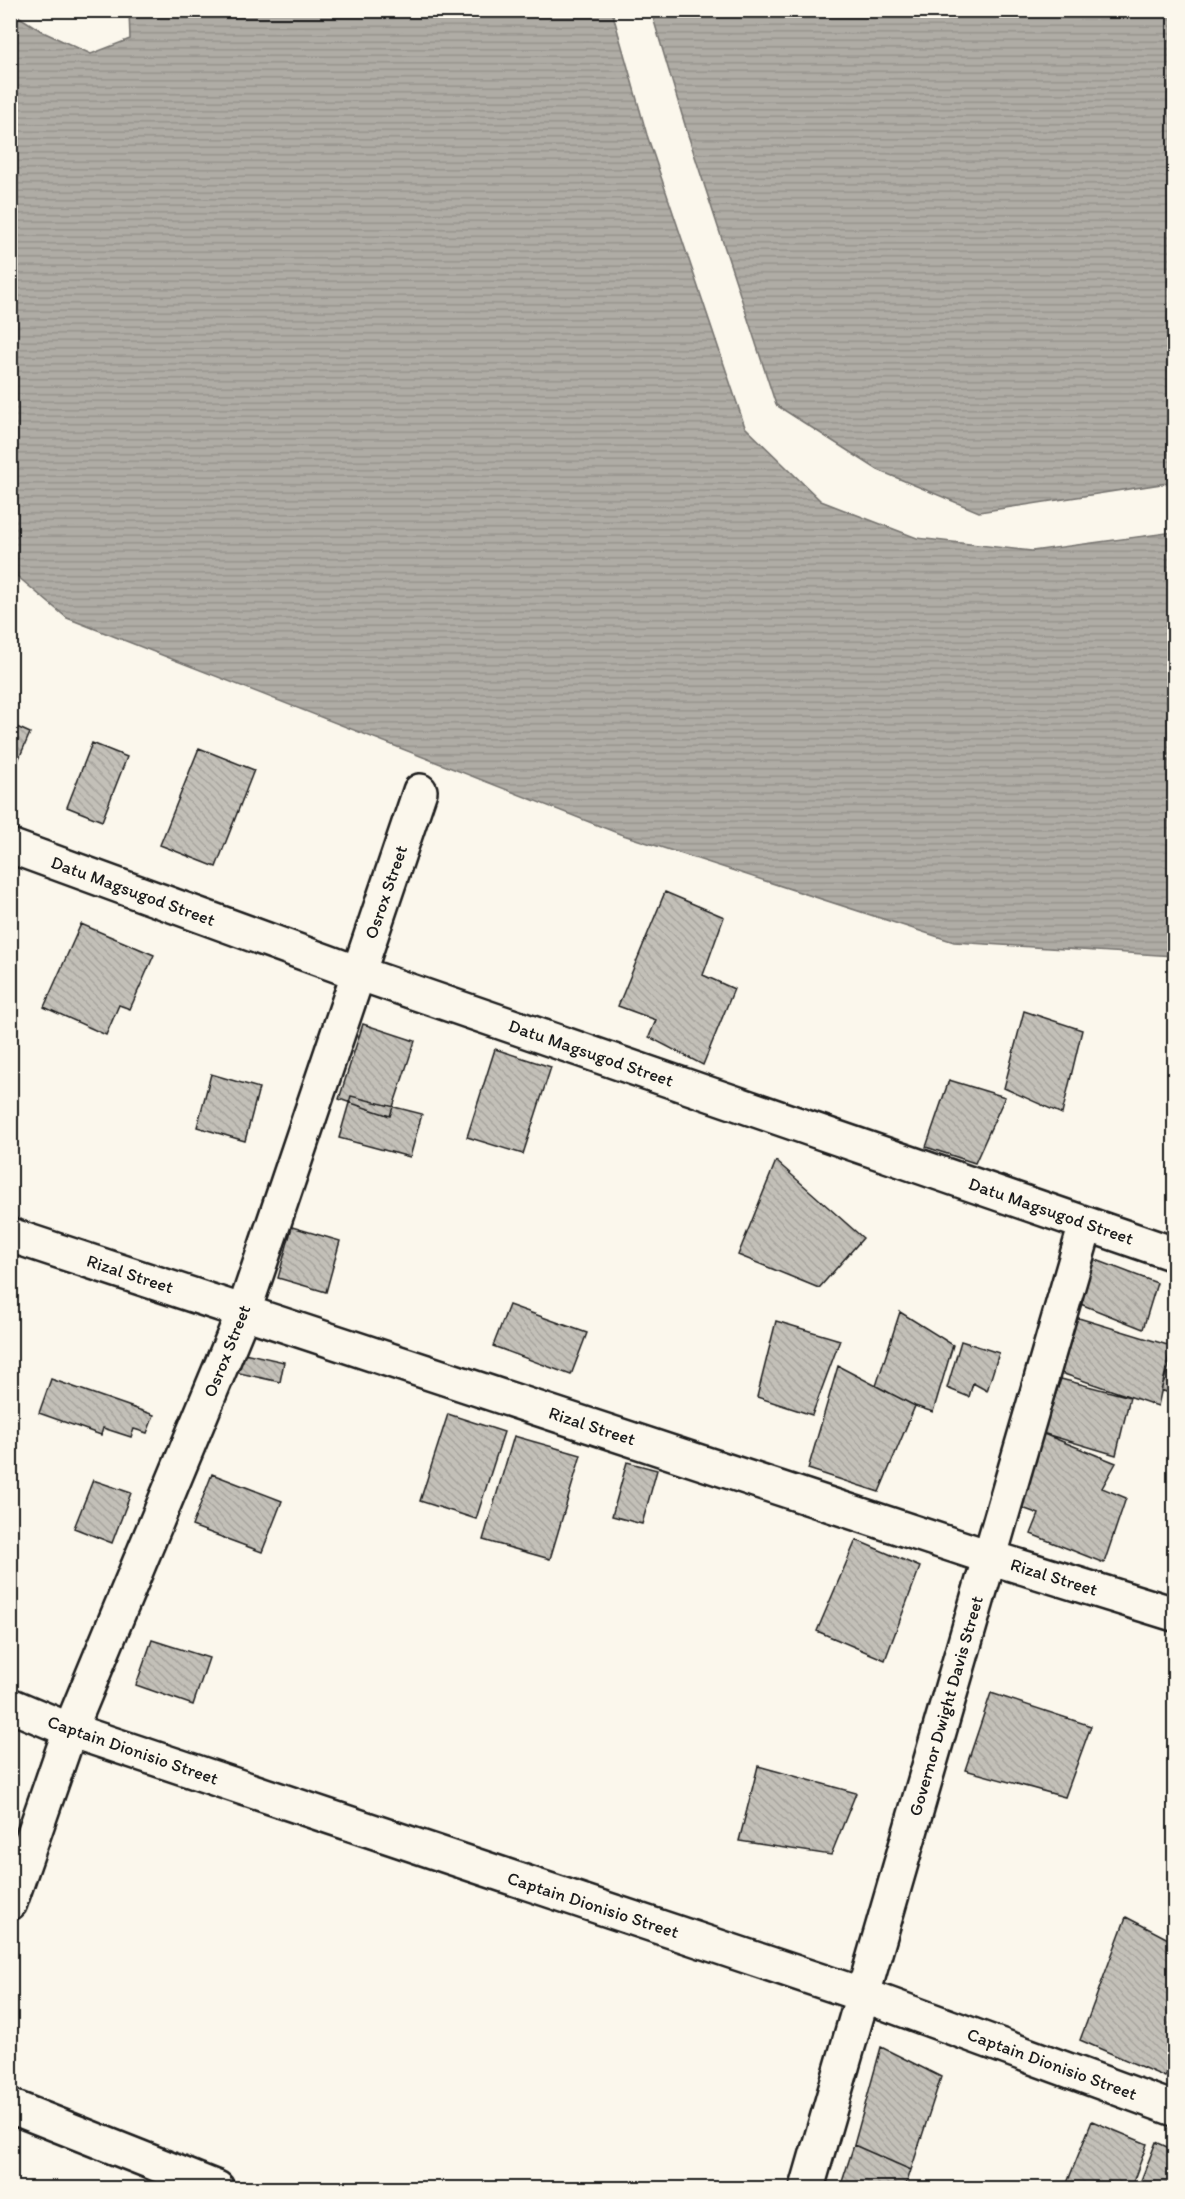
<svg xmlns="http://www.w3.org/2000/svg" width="1185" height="2199" viewBox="0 0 1185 2199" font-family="Itim,sans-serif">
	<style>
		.water { fill: url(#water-rules); stroke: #74726e; stroke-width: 1.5 }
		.building { fill: url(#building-back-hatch); stroke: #1c1c1c; stroke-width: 1.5 }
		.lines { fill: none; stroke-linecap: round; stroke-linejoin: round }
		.minor-casing { stroke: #1c1c1c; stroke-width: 38 }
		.minor { stroke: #fbf7ec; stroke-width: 33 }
		.labels { text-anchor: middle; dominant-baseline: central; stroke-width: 4.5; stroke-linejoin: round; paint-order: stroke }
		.street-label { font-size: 18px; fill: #1c1c1c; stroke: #fbf7ec }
	</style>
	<defs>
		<pattern id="water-rules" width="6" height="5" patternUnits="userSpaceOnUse" patternTransform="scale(1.5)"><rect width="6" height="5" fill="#afaca5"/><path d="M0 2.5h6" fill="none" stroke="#96938d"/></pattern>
		<pattern id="building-back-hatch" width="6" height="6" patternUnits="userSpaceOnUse" patternTransform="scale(1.5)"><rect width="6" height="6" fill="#c3c0b8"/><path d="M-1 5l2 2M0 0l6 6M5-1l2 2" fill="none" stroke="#a7a49e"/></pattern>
	</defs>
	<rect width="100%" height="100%" fill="#fbf7ec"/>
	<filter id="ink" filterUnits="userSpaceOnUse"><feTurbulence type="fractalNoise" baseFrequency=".0167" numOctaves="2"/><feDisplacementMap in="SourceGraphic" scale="12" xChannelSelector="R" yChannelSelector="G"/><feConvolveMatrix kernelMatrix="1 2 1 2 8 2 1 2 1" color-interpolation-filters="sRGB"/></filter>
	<g filter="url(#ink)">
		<!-- water -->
		<path class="water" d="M10 11 43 32 91 54 130 39 129 11H612L647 135 745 427 821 501 917 538 1032 551 1174 532V956L954 942 620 834 67 618 11 571Z
			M651 11H1174V482L979 512 878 470 776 405 688 135Z"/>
		<!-- building -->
		<path class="building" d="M10 724 30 733 11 777 10 776Z
			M92 743 127 757 102 821 67 807Z
			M199 748 254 770 216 867 160 845Z
			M665 892 724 917 703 975 734 989 703 1065 649 1037 656 1020 618 1006Z
			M81 924 154 955 130 1009 119 1005 106 1035 44 1007Z
			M1024 1011 1082 1030 1062 1114 1004 1088Z
			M363 1024 415 1041 390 1116 339 1099Z
			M495 1049 551 1067 523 1154 467 1137Z
			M211 1074 259 1088 245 1141 197 1127Z
			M949 1080 1005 1097 975 1163 926 1147Z
			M351 1096 422 1114 410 1157 339 1138Z
			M776 1161 863 1238 819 1288 738 1255Z
			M292 1227 340 1241 326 1292 278 1278Z
			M1091 1258 1157 1283 1143 1329 1078 1303Z
			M509 1305 587 1333 571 1375 493 1346Z
			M900 1312 953 1345 933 1412 915 1406 876 1386Z
			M1072 1316 1171 1346 1158 1406 1055 1371Z
			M776 1321 840 1340 812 1415 757 1397Z
			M961 1341 999 1353 987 1391 973 1383 969 1397 947 1388Z
			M1174 1350V1395L1161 1390Z
			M240 1352 284 1362 280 1382 235 1372Z
			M838 1366 915 1406 879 1492 808 1469Z
			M51 1379 154 1415 147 1433 134 1429 131 1437 103 1428 101 1435 39 1413Z
			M1061 1379 1130 1397 1116 1455 1042 1433Z
			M448 1414 504 1432 476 1519 420 1501Z
			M1036 1431 1116 1463 1102 1488 1126 1498 1104 1563 1031 1534 1039 1514 1017 1506Z
			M514 1436 581 1455 550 1559 483 1540Z
			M627 1462 657 1470 642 1524 612 1516Z
			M212 1474 282 1501 262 1552 192 1526Z
			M93 1480 131 1493 112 1543 74 1528Z
			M856 1540 920 1567 885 1660 817 1631Z
			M152 1640 209 1658 193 1705 136 1685Z
			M991 1693 1091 1726 1065 1797 965 1770Z
			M758 1766 856 1793 831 1855 739 1841Z
			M1126 1917 1174 1942V2049L1165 2077 1080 2040Z
			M881 2047 941 2077 911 2170 854 2145Z
			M1092 2121 1147 2144 1131 2188H1065Z
			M1156 2142 1174 2150V2188H1138Z
			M854 2145 911 2170 905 2188H840Z"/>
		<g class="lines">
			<defs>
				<path id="minor" d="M10 846 358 973 1174 1254
					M10 1235 989 1557 1174 1614
					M10 1705 70 1730 863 1995 1174 2109
					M10 1903 70 1730 244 1311 420 791
					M10 2106 217 2188
					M807 2188 1086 1224"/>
			</defs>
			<!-- minor casing -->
			<use href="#minor" class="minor-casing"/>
			<!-- minor -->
			<use href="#minor" class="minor"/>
		</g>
	</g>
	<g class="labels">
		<!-- street labels -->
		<g class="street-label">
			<text transform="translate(133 891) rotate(20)">Datu Magsugod Street</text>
			<text transform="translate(386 892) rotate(-71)">Osrox Street</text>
			<text transform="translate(591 1053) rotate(19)">Datu Magsugod Street</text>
			<text transform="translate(1051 1211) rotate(19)">Datu Magsugod Street</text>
			<text transform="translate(130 1274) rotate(18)">Rizal Street</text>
			<text transform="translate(227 1351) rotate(-68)">Osrox Street</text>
			<text transform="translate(592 1426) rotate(18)">Rizal Street</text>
			<text transform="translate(1054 1577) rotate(17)">Rizal Street</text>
			<text transform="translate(946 1706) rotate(-74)">Governor Dwight Davis Street</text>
			<text transform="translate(133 1750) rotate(19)">Captain Dionisio Street</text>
			<text transform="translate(593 1905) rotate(18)">Captain Dionisio Street</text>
			<text transform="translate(1052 2064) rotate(20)">Captain Dionisio Street</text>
		</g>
	</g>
	<!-- margin -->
	<rect width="1185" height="2199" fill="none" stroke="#fbf7ec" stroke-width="36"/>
	<rect x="18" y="18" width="1149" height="2163" fill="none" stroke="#1c1c1c" stroke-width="2" filter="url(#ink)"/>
</svg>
